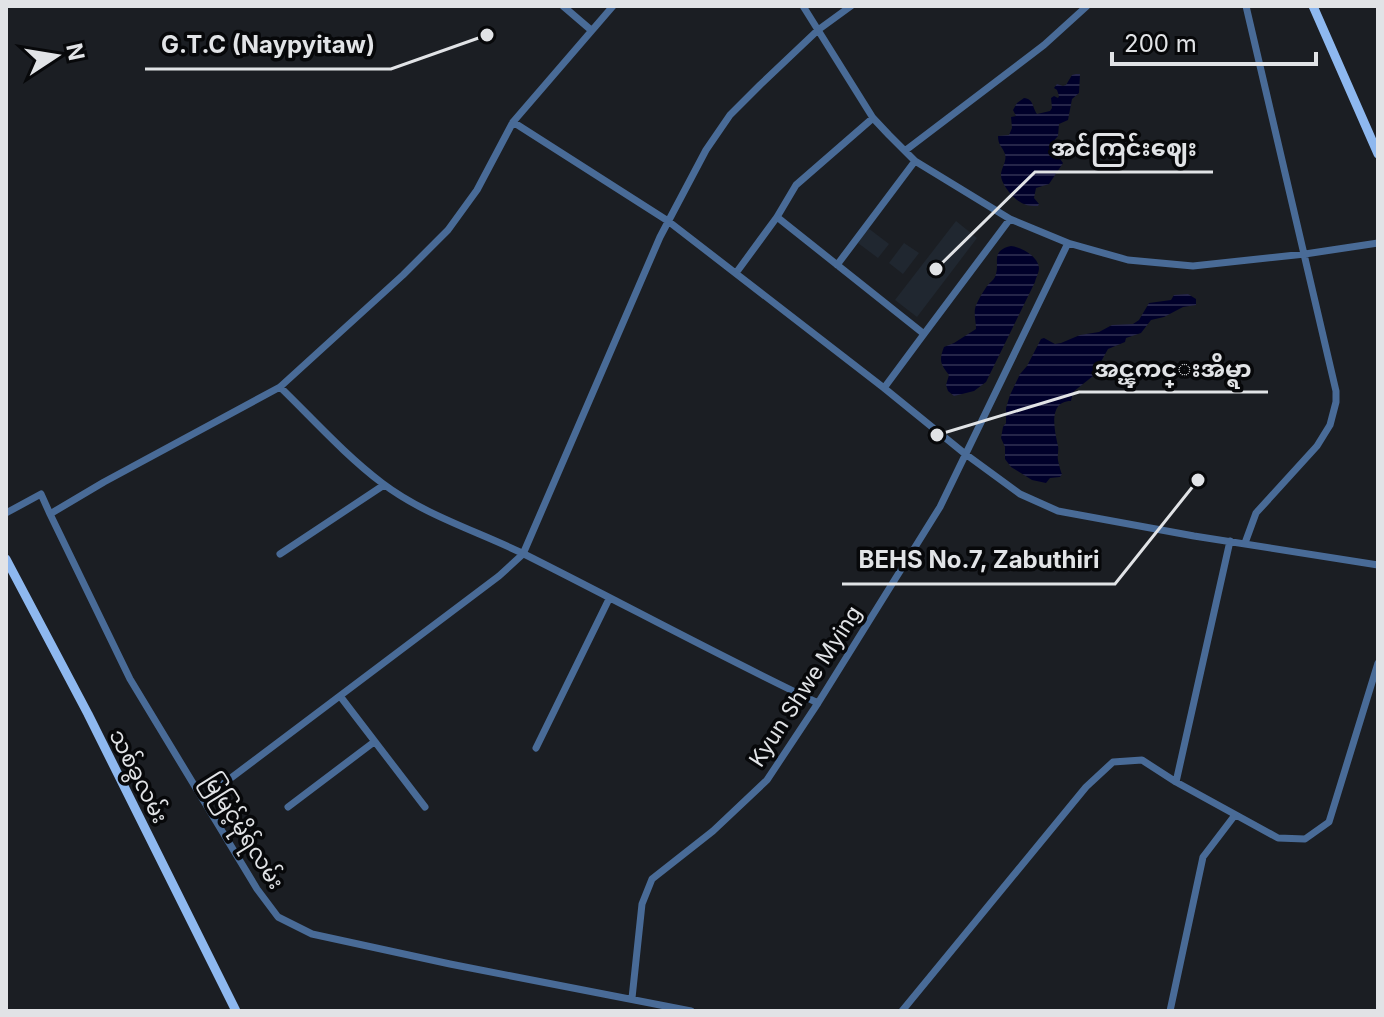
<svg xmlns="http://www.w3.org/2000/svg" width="1384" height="1017" viewBox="0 0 1384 1017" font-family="Inter,'Noto Sans Myanmar',sans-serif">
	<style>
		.built { fill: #202730 }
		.water { fill: url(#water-rules) }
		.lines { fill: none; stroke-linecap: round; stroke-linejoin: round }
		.minor { stroke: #496b97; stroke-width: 7 }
		.major { stroke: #8eb8ef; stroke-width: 9 }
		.labels { text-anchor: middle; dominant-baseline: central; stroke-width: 7; stroke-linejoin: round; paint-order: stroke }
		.street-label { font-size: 22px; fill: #e1e3e6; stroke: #07080a }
		.leader { fill: none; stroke: #e1e3e6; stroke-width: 3 }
		.callout-dot { fill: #e1e3e6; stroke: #07080a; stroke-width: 3 }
		.callout-label { font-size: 24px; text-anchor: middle; font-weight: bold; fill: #e1e3e6; stroke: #07080a; stroke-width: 7; stroke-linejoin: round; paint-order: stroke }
	</style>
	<defs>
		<pattern id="water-rules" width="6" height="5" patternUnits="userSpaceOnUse" patternTransform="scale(2)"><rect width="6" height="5" fill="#00002a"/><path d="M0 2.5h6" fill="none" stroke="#252549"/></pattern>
	</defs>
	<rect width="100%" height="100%" fill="#1b1e23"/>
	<!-- built -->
	<path class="built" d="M956 221 977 238 917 317 895 300Z
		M868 228 889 244 878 258 858 243Z
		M904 243 919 253 903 274 889 263Z"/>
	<!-- water -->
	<path class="water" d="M1076 74H1080L1079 93 1072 99 1068 120 1059 124 1058 136 1050 145 1063 163 1049 184 1036 188 1034 198 1039 204 1038 206C1033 206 1028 206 1024 204 1015 201 1000 184 1001 174 1002 167 1007 161 1005 154 1002 146 998 145 998 136L1009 135 1012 128 1011 117 1016 116 1013 110 1017 103 1024 98C1034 99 1032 107 1037 114L1050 111 1052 108 1051 98 1054 96 1058 98 1059 96 1057 90 1054 88 1057 84 1063 86 1066 85 1072 75Z
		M1011 246C1021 247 1038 256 1039 268 1039 273 1036 277 1035 282L986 382 974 391 954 396 948 391 946 385 949 375C940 364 939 360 944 347L954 343 976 329C976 322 974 315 975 309 976 303 983 292 987 286 990 282 993 281 995 277 1001 263 989 251 1011 246Z
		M1188 294 1196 299V305L1183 307 1164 317 1151 320 1141 333 1126 338 1125 342 1108 349 1093 376 1073 392 1071 401C1047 401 1055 432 1058 446 1059 451 1057 455 1058 460 1058 461 1061 473 1062 474L1060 477 1050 478 1046 483 1032 480 1011 467 1005 459V447L1001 438 1003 427 1006 423V408L1010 395 1020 374 1027 366 1041 339 1044 338 1055 344 1061 343 1080 335 1099 332 1112 325 1133 324 1139 320 1149 303 1171 300 1174 295Z"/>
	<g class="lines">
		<!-- minor -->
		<path class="minor" d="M563 6 591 30
			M803 6 873 118 889 135 915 161 1010 219 1068 243 1128 260 1193 266 1305 254 1378 243
			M513 122 668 221 884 388 964 453 1020 494 1058 511 1194 536 1378 565
			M906 150 1044 45 1087 6
			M777 217 924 334 884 388
			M837 265 915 161
			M736 273 777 217 796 185 873 118
			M924 334 1010 219
			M280 387C313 419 345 455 382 483 424 515 477 531 524 554 622 603 719 656 818 703
			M6 513 41 494 50 514 104 482 280 387 403 275 448 230 477 190 513 122 613 6
			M50 514 130 679 257 889 278 917 312 934 450 964 691 1011
			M1245 543 1256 513 1317 446 1330 425 1336 402V391L1246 6
			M280 554 384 485
			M340 696 425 807
			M536 748 609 599
			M1176 782 1230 541
			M203 799 499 576 523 554 660 237 706 150 730 115 760 85 818 30 851 6
			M288 807 374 742
			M632 998 642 904 652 879 713 831 767 780 818 703 940 507 1068 243
			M902 1011 1086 787 1113 762 1142 760 1176 782 1278 838 1305 839 1329 822 1378 663
			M1170 1011 1203 857 1235 815"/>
		<!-- major -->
		<path class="major" d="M1313 6 1378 154
			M6 559 88 714 236 1011"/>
	</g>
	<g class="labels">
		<!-- street labels -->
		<g class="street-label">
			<text transform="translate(805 686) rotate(-57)">Kyun Shwe Mying</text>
			<text transform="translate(139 776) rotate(63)">သစ်ခွလမ်း</text>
			<text transform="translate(244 831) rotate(58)">မြမြင့်မိုရ်လမ်း</text>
		</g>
	</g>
	<!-- callouts -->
	<path class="leader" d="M487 35L391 69H145M936 269L1035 172H1213M937 435L1079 392H1268M1198 480L1115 584H842"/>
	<g class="callout-dot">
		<circle cx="487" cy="35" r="8"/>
		<circle cx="936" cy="269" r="8"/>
		<circle cx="937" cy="435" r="8"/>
		<circle cx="1198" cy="480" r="8"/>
	</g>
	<g class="callout-label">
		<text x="268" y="53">G.T.C (Naypyitaw)</text>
		<text x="1124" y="156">အင်ကြင်းဈေး</text>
		<text x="1173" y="377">အင္ၾကင္းအိမ္ရာ</text>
		<text x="979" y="568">BEHS No.7, Zabuthiri</text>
	</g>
	<!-- border -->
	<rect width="1384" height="1017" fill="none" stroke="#e1e3e6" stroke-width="16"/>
	<!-- north arrow -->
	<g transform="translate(56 56) rotate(78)" stroke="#07080a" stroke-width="6" paint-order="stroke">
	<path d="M0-6L14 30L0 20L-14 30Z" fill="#e1e3e6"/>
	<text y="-12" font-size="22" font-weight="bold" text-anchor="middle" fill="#e1e3e6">N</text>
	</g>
	<!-- scale -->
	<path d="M1112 52v12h204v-12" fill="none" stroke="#e1e3e6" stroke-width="4"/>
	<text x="1124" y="52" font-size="24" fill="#e1e3e6" stroke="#07080a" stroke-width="6" paint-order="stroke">200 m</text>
</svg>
